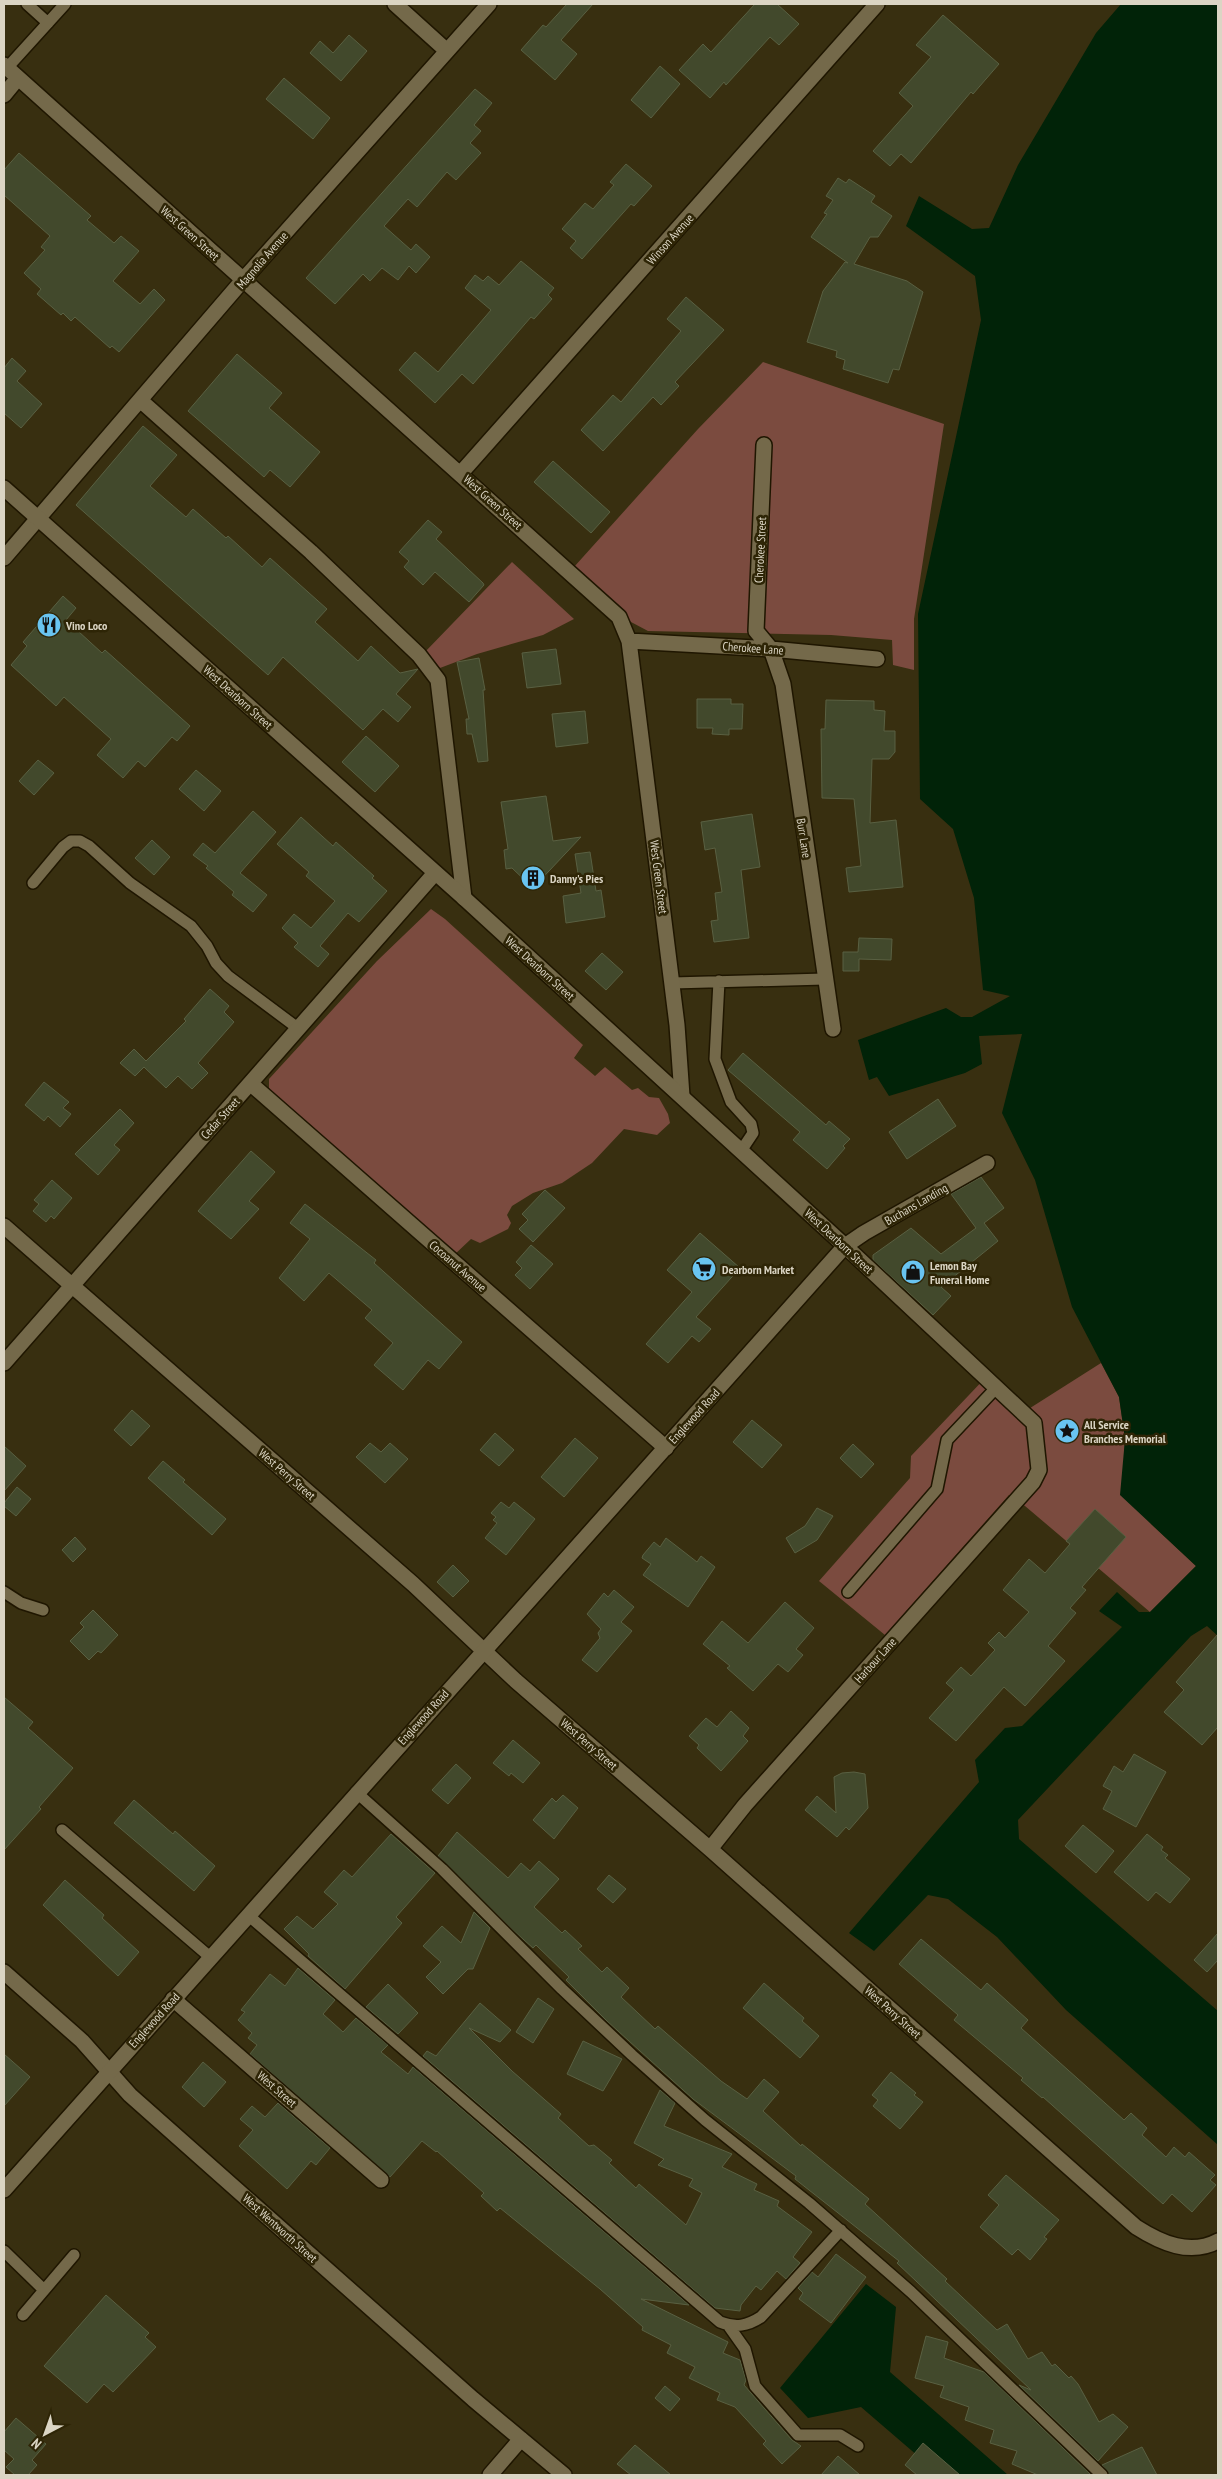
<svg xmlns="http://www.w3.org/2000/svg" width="1222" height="2479" viewBox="0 0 1222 2479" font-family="'PT Sans Narrow',sans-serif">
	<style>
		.green { fill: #7b4b3f }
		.water { fill: #012308 }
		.building { fill: #42492c; stroke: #596042 }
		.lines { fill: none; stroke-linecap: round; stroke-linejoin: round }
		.lane-casing { stroke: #1f1600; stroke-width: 14 }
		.street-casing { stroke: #1f1600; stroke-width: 18 }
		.secondary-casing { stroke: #1f1600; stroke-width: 18 }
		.lane { stroke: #74694a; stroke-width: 11 }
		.street { stroke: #74694a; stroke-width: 15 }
		.secondary { stroke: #74694a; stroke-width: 15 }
		.labels { text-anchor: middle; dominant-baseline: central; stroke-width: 5; stroke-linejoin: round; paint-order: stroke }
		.street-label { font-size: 12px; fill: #dbd5c4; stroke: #2e2506 }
		.poi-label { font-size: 12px; font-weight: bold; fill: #dbd5c4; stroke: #2e2506; text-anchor: start }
	</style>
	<rect width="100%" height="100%" fill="#382f10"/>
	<!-- green -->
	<path class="green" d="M763 362 944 424 914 619V670L893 665 892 640 831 635 648 631 631 622 574 567 698 429Z
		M512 562 574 619 543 635 477 654 440 668 424 653Z
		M431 909 445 919 583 1045 574 1058 595 1076 605 1067 632 1090 638 1088 649 1097 659 1098 668 1114 670 1123 657 1135 624 1129 592 1163 562 1183 533 1193 512 1206 507 1215 511 1223 508 1229 480 1243 471 1239 453 1256 273 1096 269 1088V1079L377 961Z
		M1101 1363 1119 1397 1125 1439 1124 1461 1151 1524 1196 1566 1150 1612 1025 1506 1009 1495 885 1635 819 1581 910 1478 911 1456 988 1375 1027 1410Z"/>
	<!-- water -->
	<path class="water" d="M1121 4H1218V1636L1207 1626 1191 1636 1018 1820 1019 1839 1218 2011V2145L1066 2010 997 1937 948 1899 928 1895 874 1951 849 1933 979 1782 975 1760 1005 1728 1022 1726 1122 1627 1099 1611 1117 1592 1139 1612H1150L1196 1566 1120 1495 1125 1439 1119 1397 1072 1307 1035 1180 1002 1113 1022 1034 979 1036 982 1064 965 1073 889 1096 877 1077 869 1080 858 1040 946 1008 961 1017H972L1010 996 983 990 974 898 953 829 920 799 918 614 981 320 975 276 906 226 919 196 972 229 989 228 1018 165 1096 33Z
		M866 2284 896 2307 890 2372 1008 2475H940L861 2407 808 2418 780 2388Z"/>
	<!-- building -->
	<path class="building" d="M567 4H593L561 40 577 54 555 80 521 50 543 25 546 27Z
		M755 4H777L799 24 779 45 770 37 726 85 724 82 710 98 679 70 703 44 711 52Z
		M943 15 999 64 973 94 971 92 911 163 901 154 890 166 873 151 913 106 899 93 931 57 916 45Z
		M349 35 367 51 341 81 310 53 320 41 333 53Z
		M660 66 680 84 651 118 631 100Z
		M284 78 330 118 313 139 266 99Z
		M475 89 492 103 474 125 481 131 470 143 481 153 456 180 447 172 417 207 408 199 384 226 411 250 416 244 430 257 416 273 409 266 398 280 382 268 370 281 363 274 335 304 306 278Z
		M19 153 91 216 87 220 114 243 121 236 139 251 113 281 140 304 154 289 165 300 119 352 112 346 110 348 75 317 71 321 63 313 61 315 37 294 41 289 24 273 45 250 41 247 50 236 4 195V170Z
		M626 164 652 186 634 206 631 204 582 259 570 248 576 241 562 229 585 203 593 209 614 185 610 182Z
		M838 178 846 183 849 179 875 196 871 202 892 216 878 237H870L854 264 907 281 923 292 899 370 893 369 888 383 843 369 845 360 836 357 837 351 807 342 823 291 845 262 848 263 811 237 827 214 824 213 833 200 826 196Z
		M521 261 554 288 548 295 552 299 534 319 531 317 473 384 462 374 435 403 399 370 415 352 438 372 491 310 465 288 475 275 483 281 488 276 499 285Z
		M686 297 724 330 675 382 679 386 661 405 653 397 603 451 581 430 613 395 621 402 681 331 667 319Z
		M237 354 282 393 269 408 320 452 290 487 270 470 264 477 188 411Z
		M12 358 26 371 17 381 42 404 21 428 4 413V368Z
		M143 426 177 455 150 486 186 517 193 509 226 538 228 536 262 567 270 558 327 609 315 622 358 661 371 646 400 673 418 669 396 694 411 707 398 722 383 709 363 730 283 657 268 675 76 505Z
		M553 461 610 512 591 533 534 482Z
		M428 520 442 532 436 539 483 583 484 585 469 602 435 572 423 585 404 567 409 561 399 552Z
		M63 596 76 608 66 620 102 653 105 650 190 726 177 741 172 737 145 767 138 761 123 778 97 755 111 739 64 697 56 706 11 665 27 646 23 642Z
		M556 649 561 684 527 688 522 653Z
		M479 658 485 690H483L488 761 478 762 472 734H467L466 719H469L457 662Z
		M697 699H731V704H743L742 729H729V735L712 734 713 728H697Z
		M826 700 874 701V710L885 711 884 731H895V752L889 759H872L870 823 896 820 903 887 849 892 846 868 861 866 854 799 822 798 821 729H825Z
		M585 711 588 743 556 747 552 714Z
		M366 736 399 766 375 792 342 762Z
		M38 760 54 773 34 795 19 781Z
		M196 770 221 791 204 811 179 789Z
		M546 796 553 841 581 837 533 888 512 868 506 869 504 850 508 849 501 802Z
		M253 811 276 832 240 873 267 895 253 912 232 895 234 892 206 868 208 866 193 855 203 843 215 853Z
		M752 814 760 867 741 870 749 938 714 942 711 921 718 920 715 893 722 892 715 848 705 850 701 822Z
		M301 817 333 846 336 842 374 876 372 878 387 891 359 922 348 913 320 946 329 954 318 967 294 947 298 943 282 928 294 914 311 928 335 901 306 876 309 872 277 844Z
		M152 840 170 857 154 875 135 858Z
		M590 852 596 891 601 890 605 917 566 923 563 896 581 893 575 854Z
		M859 938 892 939 891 960 859 959V971H843V952H858Z
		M602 953 623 972 606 990 585 971Z
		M210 989 229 1006 224 1012 234 1022 198 1063 208 1073 192 1089 178 1076 166 1088 144 1067 135 1076 120 1063 134 1049 146 1061 186 1021 184 1019Z
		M743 1053 826 1125 829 1121 850 1139 843 1146 845 1148 827 1169 793 1140 800 1132 728 1070Z
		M44 1082 69 1102 63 1108 71 1114 60 1127 48 1116 44 1121 25 1105Z
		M938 1099 956 1126 907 1159 889 1132Z
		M120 1109 134 1123 114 1145 120 1150 98 1175 75 1154Z
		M251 1151 275 1172 249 1201 259 1209 231 1239 198 1211Z
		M981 1177 1004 1208 984 1223 998 1241 941 1287 951 1296 933 1315 873 1260V1255L911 1228 941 1254 976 1228 951 1194Z
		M52 1180 72 1198 54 1219 51 1216 46 1222 33 1211 39 1204 34 1200Z
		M545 1190 565 1208 533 1242 519 1229 528 1220 522 1214Z
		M305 1204 376 1260 374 1263 462 1342 439 1369 428 1360 403 1390 374 1365 393 1343 365 1318 372 1310 329 1273 304 1301 279 1278 310 1239 290 1223Z
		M700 1233 740 1268 696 1317 711 1329 699 1342 692 1336 668 1363 646 1344 692 1292 667 1270Z
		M531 1245 553 1264 530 1289 515 1275 522 1268 516 1262Z
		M132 1410 150 1426 131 1446 114 1430Z
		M752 1420 782 1445 762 1468 733 1442Z
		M495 1433 514 1450 499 1466 480 1450Z
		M575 1438 598 1458 564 1497 541 1477Z
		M370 1443 381 1452 390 1443 408 1459 385 1483 356 1457Z
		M853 1444 874 1464 861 1478 840 1458Z
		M4 1446 26 1466 4 1491Z
		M163 1461 185 1480 183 1482 226 1519 212 1535 148 1478Z
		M17 1487 31 1499 16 1516 4 1506V1503Z
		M501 1502 509 1508 514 1502 535 1519 506 1555 485 1538 497 1523 493 1520 496 1517 491 1513Z
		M817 1508 833 1516 817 1540 795 1553 786 1538 805 1526Z
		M1095 1509 1126 1537 1082 1587 1086 1590 1070 1608 1076 1613 1048 1646 1065 1661 1025 1706 1004 1687 956 1741 929 1718 954 1690 946 1683 961 1667 971 1676 995 1650 988 1643 999 1632 1005 1638 1029 1612 1003 1590 1029 1559 1045 1573 1070 1544 1066 1541Z
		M75 1537 86 1549 73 1562 62 1550Z
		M666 1538 697 1562 701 1556 715 1567 688 1607 643 1575 651 1564 642 1558 643 1555 654 1542 660 1547Z
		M453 1565 469 1581 453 1597 437 1582Z
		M614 1590 634 1607 621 1622 632 1631 597 1672 582 1660 600 1638 598 1633 601 1629 587 1614 604 1593 608 1597Z
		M785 1602 814 1628 796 1649 803 1655 788 1672 778 1664 753 1691 727 1668 730 1666 703 1644 722 1621 748 1643Z
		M93 1610 118 1635 101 1653 98 1651 89 1660 70 1641 84 1627 80 1623Z
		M1218 1634V1727L1202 1745 1164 1712 1184 1690 1176 1682Z
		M4 1697 33 1722 28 1728 73 1768 39 1807 41 1809 4 1850Z
		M731 1711 749 1728 743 1736 748 1741 721 1771 697 1748 699 1745 689 1736 706 1718 717 1727Z
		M513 1740 540 1763 523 1783 511 1773 509 1776 493 1763Z
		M1134 1754 1166 1772 1136 1827 1103 1809 1112 1791 1103 1786 1114 1766 1123 1772Z
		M456 1764 471 1778 448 1804 432 1790Z
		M854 1772 865 1774 868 1808 849 1830 846 1827 837 1837 805 1810 817 1796 836 1813 834 1777 842 1773Z
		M563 1795 578 1808 554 1839 533 1820 552 1798 556 1802Z
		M134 1800 173 1834 175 1831 215 1866 194 1891 114 1823Z
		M1083 1825 1114 1851 1096 1873 1065 1846Z
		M457 1832 508 1878 521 1863 530 1871 539 1861 559 1879 534 1907 562 1933 565 1930 582 1946 578 1949 602 1972 607 1967 629 1988 621 1997 655 2029 658 2026 721 2081 747 2099 764 2079 779 2092 763 2111 801 2146 802 2144 869 2199 865 2204 947 2279 945 2281 997 2330 1007 2324 1028 2359 1042 2352 1052 2366 1055 2364 1069 2378 1071 2376 1078 2384 1099 2422 1113 2414 1128 2427 1098 2461 1019 2385 1031 2390 897 2263 899 2261 795 2179 796 2176 693 2099 607 2021 566 1980 569 1977 536 1945 533 1948 514 1931 438 1856Z
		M391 1834 435 1873 396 1917 402 1923 345 1989 308 1956 309 1954 284 1929 297 1916 313 1929 338 1904 324 1892 344 1870 352 1877Z
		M1147 1834 1163 1847 1161 1850 1168 1855 1165 1858 1190 1879 1170 1903 1156 1892 1148 1901 1114 1872Z
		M609 1875 626 1889 613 1903 597 1889Z
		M65 1880 104 1915 102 1918 139 1952 118 1976 43 1905Z
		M474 1912 490 1928 473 1969H468L443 1994 426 1977 441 1962 423 1946 442 1926 461 1943Z
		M1218 1933V1960L1207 1972 1194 1960Z
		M921 1939 981 1990 987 1983 1028 2020 1021 2028 1124 2120 1131 2113 1147 2128 1142 2135 1166 2157 1174 2147 1185 2157 1189 2152 1215 2175 1210 2180 1216 2185 1192 2212 1172 2194 1163 2204 1043 2097 1042 2098 1021 2080 1023 2078 954 2020 958 2015 899 1964Z
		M298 1968 335 2000 323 2014 343 2032 356 2018 388 2045 381 2052 408 2074 413 2067 689 2305 641 2299 728 2342 723 2353 740 2360 746 2380 744 2385 792 2440 801 2446 782 2464 763 2444 766 2441 735 2407 717 2400 720 2393 689 2378 695 2367 667 2353 671 2345 642 2330 643 2327 600 2289 500 2208 497 2211 481 2196 484 2193 437 2151 436 2152 422 2141 390 2177 250 2054 257 2045 248 2038 252 2033 238 2020 245 2012 241 2010 270 1974 285 1986Z
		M764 1983 804 2018 802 2021 819 2036 800 2058 743 2008Z
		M388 1984 418 2013 398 2034 366 2007Z
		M538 1998 554 2009 533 2043 516 2032Z
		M480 2003 511 2030 500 2042 469 2028 512 2071 561 2114 558 2118 589 2146 594 2145 612 2160 609 2163 636 2188 639 2184 686 2225 702 2193 689 2186 693 2179 658 2165 664 2159 634 2143 660 2090 675 2103 664 2126 732 2154 722 2167 757 2184 754 2190 779 2201 777 2206 812 2232 793 2257 800 2263 786 2279 777 2271 761 2290 756 2286 741 2305 740 2311 715 2308 423 2056 427 2051 436 2056Z
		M583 2041 622 2059 603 2091 567 2074Z
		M4 2054 30 2077 4 2106Z
		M203 2062 226 2082 204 2107 182 2087Z
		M891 2072 916 2093 914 2095 923 2102 900 2129 873 2106 878 2100 872 2095Z
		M278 2103 330 2148 316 2165 311 2161 287 2189 239 2146 253 2130 240 2119 252 2106 265 2117Z
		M1006 2175 1059 2220 1044 2237 1047 2239 1030 2260 1018 2249 1012 2255 980 2227 999 2205 988 2195Z
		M836 2254 866 2277 831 2323 799 2299 803 2293 798 2288 812 2272 818 2277Z
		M106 2295 149 2333 145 2337 156 2347 113 2392 104 2384 87 2403 44 2366Z
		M926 2336 948 2342 944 2358 984 2372 1091 2475H1038L1012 2464 1017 2451 990 2443 994 2430 965 2420 969 2407 940 2397 944 2386 915 2378Z
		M665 2386 680 2399 670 2411 655 2398Z
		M16 2418 46 2444 32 2460 37 2465 28 2475H15L6 2467 14 2459 4 2450V2432Z
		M923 2443 960 2475H917L905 2465Z
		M635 2445 671 2475H631L617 2464Z
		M1142 2447 1157 2475H1109L1102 2465Z
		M838 2456 860 2475H821Z"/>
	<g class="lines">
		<defs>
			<path id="lane" d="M27 4 48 23
				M7 68 65 4
				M33 883 63 847 71 841H80L89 846 130 883 191 926 207 946 216 963 228 976 299 1029
				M719 981 715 1059 731 1102 751 1124 753 1133 741 1151
				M672 983 825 979
				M4 1592 21 1603 43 1610
				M848 1592 937 1489 947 1440 996 1388
				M356 1792 442 1869 562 1989 632 2055 705 2120 809 2203 911 2292 1102 2475
				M62 1830 210 1957
				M248 1915 720 2322C736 2328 747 2326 761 2317L841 2230
				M4 2251 44 2290
				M23 2315 74 2255
				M728 2325 745 2349 755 2386 798 2435H840L858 2446"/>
			<path id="street" d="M395 4 447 51
				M4 65 619 617 629 641 677 1025 682 1096
				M4 95 18 78
				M140 400 311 552 419 655 438 680 464 898
				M764 445 756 631 771 649 783 684 833 1029
				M461 473 877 4
				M4 558 243 280 489 4
				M629 641 771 649 877 659
				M251 1084 666 1448
				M4 1226 413 1584 516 1681 710 1849 1136 2227C1161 2243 1190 2256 1218 2241
				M4 1363 435 873
				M710 1849 745 1805 1033 1482 1039 1470 1034 1423 845 1246 864 1233 987 1163
				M4 1972 82 2041 130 2095 473 2399 564 2475
				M173 1999 381 2180
				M490 2475 521 2439"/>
			<path id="secondary" d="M4 488 464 898 845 1246 4 2190"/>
		</defs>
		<!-- lane casing -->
		<use href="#lane" class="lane-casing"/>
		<!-- street casing -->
		<use href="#street" class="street-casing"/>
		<!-- secondary casing -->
		<use href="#secondary" class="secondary-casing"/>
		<!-- lane -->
		<use href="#lane" class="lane"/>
		<!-- street -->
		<use href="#street" class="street"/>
		<!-- secondary -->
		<use href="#secondary" class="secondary"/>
	</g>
	<!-- icons -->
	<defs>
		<symbol id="restaurant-disc" viewBox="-11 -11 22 22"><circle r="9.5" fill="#69c4f1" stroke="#2e2506"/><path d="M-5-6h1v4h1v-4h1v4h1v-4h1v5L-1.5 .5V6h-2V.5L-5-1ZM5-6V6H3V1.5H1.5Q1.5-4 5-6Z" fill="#111"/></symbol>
		<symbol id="building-disc" viewBox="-11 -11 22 22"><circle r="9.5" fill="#69c4f1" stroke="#2e2506"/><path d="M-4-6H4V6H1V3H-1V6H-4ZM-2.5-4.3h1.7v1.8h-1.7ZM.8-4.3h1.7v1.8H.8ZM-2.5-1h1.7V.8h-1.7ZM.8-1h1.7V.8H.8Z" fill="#111"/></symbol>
		<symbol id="supermarket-disc" viewBox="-11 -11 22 22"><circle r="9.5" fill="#69c4f1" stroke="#2e2506"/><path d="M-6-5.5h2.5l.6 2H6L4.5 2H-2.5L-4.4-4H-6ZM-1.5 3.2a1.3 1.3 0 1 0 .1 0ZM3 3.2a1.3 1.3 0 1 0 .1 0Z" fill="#111"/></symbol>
		<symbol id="shop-disc" viewBox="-11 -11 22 22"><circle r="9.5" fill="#69c4f1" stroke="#2e2506"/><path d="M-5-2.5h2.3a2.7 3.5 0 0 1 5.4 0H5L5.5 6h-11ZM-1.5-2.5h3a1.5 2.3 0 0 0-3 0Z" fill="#111"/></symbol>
		<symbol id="sight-disc" viewBox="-11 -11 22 22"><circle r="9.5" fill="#69c4f1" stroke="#2e2506"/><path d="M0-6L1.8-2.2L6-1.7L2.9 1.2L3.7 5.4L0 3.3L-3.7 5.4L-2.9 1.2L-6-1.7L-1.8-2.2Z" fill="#111"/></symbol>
	</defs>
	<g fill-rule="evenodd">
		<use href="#restaurant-disc" x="35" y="611" width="28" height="28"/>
		<use href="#building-disc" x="519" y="864" width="28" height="28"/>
		<use href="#supermarket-disc" x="690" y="1255" width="28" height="28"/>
		<use href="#shop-disc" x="899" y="1258" width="28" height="28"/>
		<use href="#sight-disc" x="1053" y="1417" width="28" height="28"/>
	</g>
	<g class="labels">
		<!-- street labels -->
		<g class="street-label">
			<text transform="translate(190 233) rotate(42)">West Green Street</text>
			<text transform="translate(670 239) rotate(-48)">Winson Avenue</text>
			<text transform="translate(262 260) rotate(-49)">Magnolia Avenue</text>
			<text transform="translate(493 502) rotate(42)">West Green Street</text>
			<text transform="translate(760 550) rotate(-87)">Cherokee Street</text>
			<text transform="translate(753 648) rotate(4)">Cherokee Lane</text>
			<text transform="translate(238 697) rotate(42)">West Dearborn Street</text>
			<text transform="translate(804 838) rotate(81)">Burr Lane</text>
			<text transform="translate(659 877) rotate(83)">West Green Street</text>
			<text transform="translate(540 968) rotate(42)">West Dearborn Street</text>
			<text transform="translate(220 1118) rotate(-48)">Cedar Street</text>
			<text transform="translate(916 1204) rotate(-30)">Buchans Landing</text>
			<text transform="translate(839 1241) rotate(43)">West Dearborn Street</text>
			<text transform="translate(458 1266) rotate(41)">Cocoanut Avenue</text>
			<text transform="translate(694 1416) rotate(-48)">Englewood Road</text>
			<text transform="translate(287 1474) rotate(41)">West Perry Street</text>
			<text transform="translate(875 1660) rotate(-48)">Harbour Lane</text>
			<text transform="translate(423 1717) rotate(-48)">Englewood Road</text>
			<text transform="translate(589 1744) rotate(41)">West Perry Street</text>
			<text transform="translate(893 2012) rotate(42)">West Perry Street</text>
			<text transform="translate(154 2020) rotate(-48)">Englewood Road</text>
			<text transform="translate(277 2089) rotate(41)">West Street</text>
			<text transform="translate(280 2228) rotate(42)">West Wentworth Street</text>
		</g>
		<!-- poi labels -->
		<g class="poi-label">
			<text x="66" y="625">Vino Loco</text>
			<text x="550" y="878">Danny's Pies</text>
			<text x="930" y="1265">Lemon Bay<tspan x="930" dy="14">Funeral Home</tspan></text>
			<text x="722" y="1269">Dearborn Market</text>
			<text x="1084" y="1424">All Service<tspan x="1084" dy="14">Branches Memorial</tspan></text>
		</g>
	</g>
	<!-- border -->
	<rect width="1222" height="2479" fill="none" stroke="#dbd5c4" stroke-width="10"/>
	<!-- north arrow -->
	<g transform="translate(45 2434) rotate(221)" stroke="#2e2506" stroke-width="4" paint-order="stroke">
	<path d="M0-4L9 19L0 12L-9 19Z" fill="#dbd5c4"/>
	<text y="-8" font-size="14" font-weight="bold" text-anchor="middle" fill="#dbd5c4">N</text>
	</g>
</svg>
